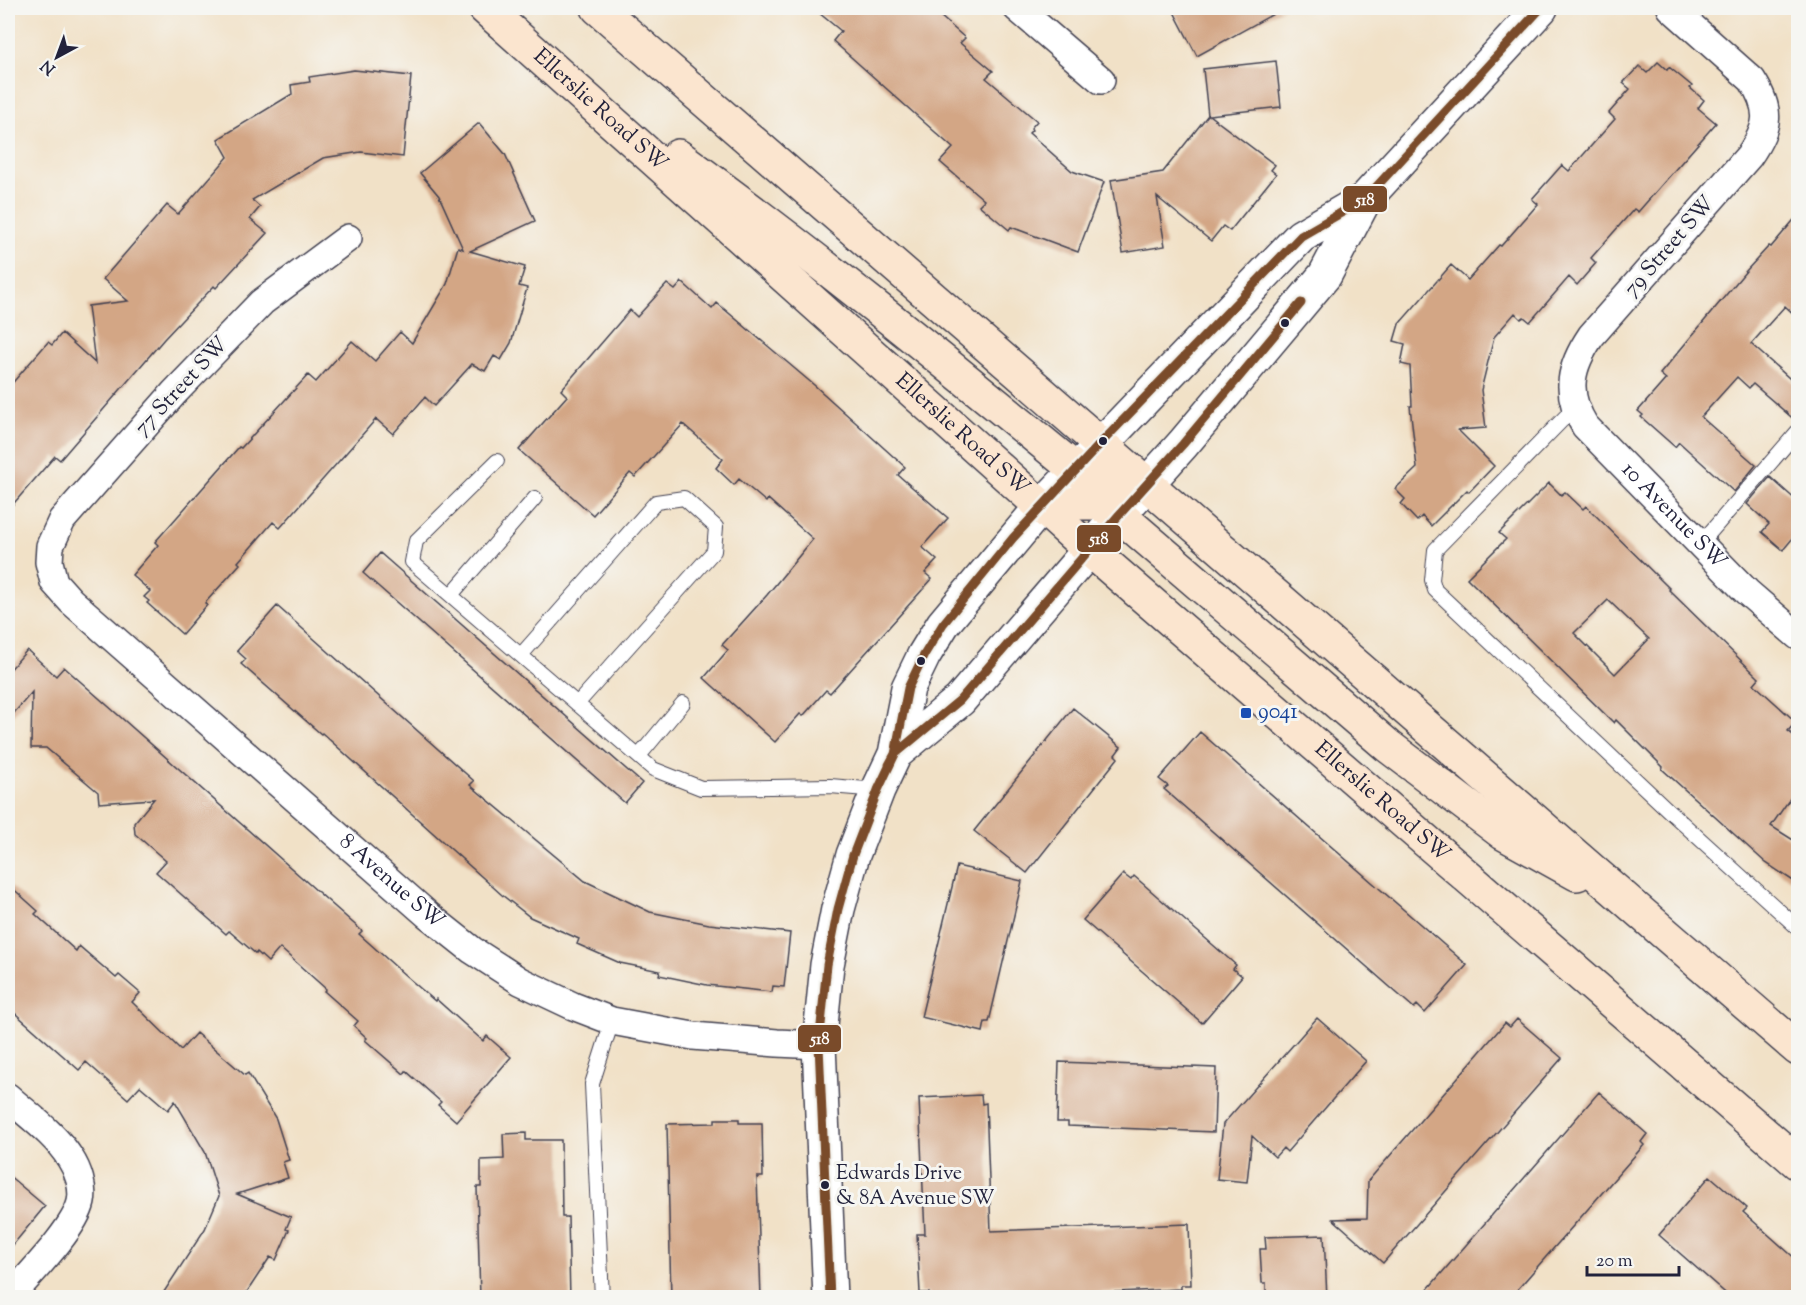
<svg xmlns="http://www.w3.org/2000/svg" width="1806" height="1305" viewBox="0 0 1806 1305" font-family="'Sorts Mill Goudy',serif">
	<style>
		.building { fill: #d3a685; fill-rule: evenodd }
		.lines { fill: none; stroke-linecap: round; stroke-linejoin: round }
		.service-casing { stroke: #413f50; stroke-width: 16 }
		.minor-casing { stroke: #413f50; stroke-width: 30 }
		.tertiary-casing { stroke: #413f50; stroke-width: 36 }
		.secondary-casing { stroke: #413f50; stroke-width: 36 }
		.service { stroke: #fff; stroke-width: 14 }
		.minor { stroke: #fff; stroke-width: 27 }
		.tertiary { stroke: #fff; stroke-width: 33 }
		.secondary { stroke: #fbe5cf; stroke-width: 33 }
		.bus-1-casing { stroke: #f6f6f2; stroke-width: 14 }
		.bus-1 { stroke: #7a4b2a; stroke-width: 9 }
		.bus-dot { fill: #22223b; stroke: #f6f6f2; stroke-width: 2 }
		.transit-dot { fill: #1a4fb4; stroke: #f6f6f2; stroke-width: 2 }
		.labels { text-anchor: middle; dominant-baseline: central; stroke-width: 6; stroke-linejoin: round; paint-order: stroke }
		.bus-label { font-size: 20px; fill: #22223b; stroke: #f6f6f2; text-anchor: start }
		.street-label { font-size: 22px; fill: #22223b; stroke: #f6f6f2 }
		.transit-label { font-size: 22px; fill: #164399; stroke: #f6f6f2; text-anchor: start }
		.line-badge { stroke: #f6f6f2; stroke-width: 2 }
		.badge-label { font-size: 16px; text-anchor: middle; font-weight: bold; fill: #fff }
	</style>
	<rect width="100%" height="100%" fill="#f6f6f2"/>
	<filter id="ink" filterUnits="userSpaceOnUse"><feTurbulence type="fractalNoise" baseFrequency=".0167" numOctaves="2"/><feDisplacementMap in="SourceGraphic" scale="12" xChannelSelector="R" yChannelSelector="G"/><feConvolveMatrix kernelMatrix="1 2 1 2 8 2 1 2 1" color-interpolation-filters="sRGB"/></filter>
	<filter id="wash" filterUnits="userSpaceOnUse"><feTurbulence type="fractalNoise" baseFrequency=".008" numOctaves="4" result="noise"/><feDisplacementMap in="SourceGraphic" scale="24" xChannelSelector="R" yChannelSelector="G"/><feGaussianBlur stdDeviation="1.35" result="paint"/><feColorMatrix in="noise" values="0 0 0 0 0 0 0 0 0 0 0 0 0 0 0 0 0 1.4 0 .05"/><feComposite in="paint" operator="in"/></filter>
	<g filter="url(#wash)">
		<rect width="100%" height="100%" fill="#f1e1c7"/>
		<g id="blocks">
			<!-- building -->
			<path class="building" d="M813 8H931L965 38 960 43 993 71 986 78 1037 121 1031 128 1032 130 1029 133 1072 171 1104 182 1078 252 1011 227 1009 230 979 205 984 200 940 162 953 148 833 41 841 31Z
				M1172 8H1284L1197 56Z
				M1276 61 1281 107 1209 115 1275 165 1271 170 1276 174 1230 231 1223 226 1211 241 1157 197 1165 246 1123 253 1111 180 1163 172 1208 115 1203 69Z
				M1658 62 1667 70 1669 67 1692 86 1690 88 1704 100 1698 108 1716 123 1638 212 1634 209 1591 258 1596 263 1577 285 1569 277 1530 322 1524 317 1521 319 1515 313 1494 337 1481 390 1486 428 1458 430 1494 466 1469 492 1467 490 1431 526 1422 516 1417 521 1401 504 1405 499 1395 489 1417 468 1410 406H1412L1410 366 1401 364 1405 344 1394 341 1399 324 1451 265 1468 280 1499 245 1501 246 1538 204 1532 199 1562 165 1569 171 1615 119 1609 113 1630 89 1623 83 1639 66 1647 73Z
				M354 70 411 76 403 157 361 152 323 158 252 200 260 207 250 219 267 233 216 288 214 286 164 339 60 460 55 456 8 510V388L48 342 52 345 62 333 95 363 88 306 128 301 103 279 167 205 178 214 228 157 218 139 292 94 291 85 310 82 309 77Z
				M479 123 505 154 535 221 470 251 525 267 519 286 527 288 511 343 501 360 494 356 485 371 472 364 434 406 425 397 393 434 376 419 280 528 273 522 238 562 240 564 205 603 207 605 182 634 147 603 149 601 144 597 150 591 132 575 158 545 155 542 239 447 241 448 308 375 316 382 352 341 375 361 400 332 412 343 447 284 458 247 463 249 439 196 420 173Z
				M1798 215V318L1785 306 1751 344 1798 386V422H1797L1753 384 1749 388 1737 377 1701 417 1756 465 1734 492 1679 442 1675 447 1641 417 1643 415 1638 411 1666 379 1660 374 1746 271 1769 246 1771 247Z
				M682 282 712 309 717 303 814 385 905 467 898 475 948 518 922 547 937 560 925 573 932 579 830 693 826 690 803 716 800 714 775 742 704 678 728 650 722 645 767 595 813 539 768 499 766 502 739 479 734 485 716 468 723 459 683 424 635 477 630 473 593 515 519 450 567 396 561 390 630 310 637 317 667 284 675 290Z
				M1770 477 1798 502V532L1783 550 1762 532 1769 524 1747 504Z
				M1549 483 1561 495 1565 492 1583 509 1586 506 1670 589 1669 590 1759 678 1754 684 1796 722 1788 731 1798 739V787L1771 826 1798 843V884L1766 863 1662 769 1663 767 1616 720 1614 723 1467 578 1506 539 1499 533ZM1608 600 1649 639 1615 674 1574 633Z
				M380 553 642 783 625 803 363 573Z
				M277 606 474 781 470 785 585 881 650 912 709 924 790 933 784 987 773 986 772 992 707 985 659 975 660 971 620 963 577 944 579 939 530 917 502 895 322 733 321 734 241 664 246 659 237 651Z
				M27 650 56 676 64 667 362 931 359 934 406 976 435 1001 436 999 483 1041 487 1036 511 1057 456 1121 438 1105 441 1102 406 1071 404 1074 365 1040 367 1038 354 1026 358 1021 324 991 326 989 280 948 268 962 257 952 256 954 229 931 226 934 156 872 166 861 135 834 134 823 154 799 99 803 98 792 46 748H31L32 692 8 720V672Z
				M1073 708 1121 747 1115 755 1118 758 1027 873 974 831Z
				M1200 732 1467 965 1425 1013 1417 1005 1414 1008 1164 789 1168 786 1159 779Z
				M957 866 1022 881 989 1022H985L983 1032 921 1017Z
				M1123 874 1131 880 1134 876 1236 965 1233 969 1242 976 1202 1023 1083 920Z
				M8 884 38 911 35 914 76 951 79 946 116 978 119 975 140 993 132 1002 181 1050 196 1033 245 1075 248 1073 276 1119 289 1160 283 1162 288 1178 237 1194 291 1217 286 1229 289 1230 276 1260 270 1257 243 1298H160L205 1229 219 1196 205 1152 175 1101 168 1110 140 1086 128 1099 86 1062 79 1070 8 1007Z
				M1317 1018 1366 1061 1287 1152 1283 1148 1275 1157 1252 1136 1247 1182 1217 1179 1223 1124Z
				M1517 1019 1562 1058 1383 1263 1333 1219 1367 1218 1368 1181 1505 1023 1510 1027Z
				M1059 1062 1216 1068 1214 1132 1068 1126V1122H1057Z
				M1599 1092 1647 1134 1641 1142 1644 1145 1510 1298H1420Z
				M981 1095 982 1104 986 1103 991 1231 1189 1224 1191 1285H1181V1289L987 1298H929V1293H920L917 1234H925L919 1098Z
				M715 1119H739V1123H762L763 1177H757L761 1298H671L667 1124 715 1123Z
				M526 1133V1140H561L562 1217H568L570 1298H480L477 1187H481V1160L504 1159 503 1134Z
				M8 1175 45 1206 8 1251Z
				M1710 1176 1747 1208 1743 1212 1798 1261V1298H1731L1659 1235Z
				M1324 1235 1327 1298H1266V1283H1262L1260 1249H1266L1265 1237Z"/>
		</g>
	</g>
	<g filter="url(#ink)">
		<use href="#blocks" fill-opacity="0" stroke="#413f50" stroke-width="1.5"/>
		<g class="lines">
			<defs>
				<path id="service" d="M1575 407 1435 550 1432 580 1435 590 1668 810 1798 928
					M497 461 416 541 412 562 653 769 701 788 830 786 878 790
					M1701 543 1798 431
					M451 595 535 498
					M521 655 656 502 684 498 716 527 714 551 577 704
					M639 756 683 703
					M602 1298 592 1084 612 1021"/>
				<g id="minor">
					<path d="M1017 8 1101 80"/>
					<path id="s1" d="M1671 8 1752 80C1772 111 1769 127 1749 156L1591 336C1570 367 1564 393 1585 426L1747 592 1798 636"/>
					<path id="s2" d="M348 238 262 302 174 393 62 520 50 546 49 562 54 582 71 601 428 915 472 950 520 981 573 1006 612 1021 693 1036 777 1043 819 1045"/>
					<path d="M8 1097C29 1116 55 1134 70 1158 78 1170 84 1188 81 1202 75 1229 28 1276 9 1298"/>
				</g>
				<path id="tertiary" d="M895 754 960 700 1119 515 1183 444 1325 275 1365 199 1541 8
					M830 1298 819 1045 827 965 838 909 853 855 878 790 895 754 908 688 924 655 943 624 1041 507 1301 236 1365 199"/>
				<g id="secondary">
					<path id="s3" d="M485 8 1090 550 1798 1163"/>
					<path d="M598 8 1798 1049"/>
					<path d="M678 156C814 255 945 362 1076 470 1103 484 1116 483 1146 484"/>
					<path d="M1041 507 1079 503H1097L1119 515 1388 746 1503 833 1577 874"/>
				</g>
			</defs>
			<!-- service casing -->
			<use href="#service" class="service-casing"/>
			<!-- minor casing -->
			<use href="#minor" class="minor-casing"/>
			<!-- tertiary casing -->
			<use href="#tertiary" class="tertiary-casing"/>
			<!-- secondary casing -->
			<use href="#secondary" class="secondary-casing"/>
			<!-- service -->
			<use href="#service" class="service"/>
			<!-- minor -->
			<use href="#minor" class="minor"/>
			<!-- tertiary -->
			<use href="#tertiary" class="tertiary"/>
			<!-- secondary -->
			<use href="#secondary" class="secondary"/>
			<defs>
				<path id="bus-1" d="M889 765 895 754 960 700 1119 515 1183 444 1301 303
					M830 1298 819 1045 827 965 838 909 853 855 878 790 895 754 908 688 924 655 943 624 1013 538 1101 443 1301 236 1365 199 1541 8"/>
			</defs>
			<!-- bus-1 casing -->
			<use href="#bus-1" class="bus-1-casing"/>
			<!-- bus-1 -->
			<use href="#bus-1" class="bus-1"/>
		</g>
	</g>
	<!-- markers -->
	<g class="bus-dot">
		<circle cx="1285" cy="323" r="5"/>
		<circle cx="1103" cy="441" r="5"/>
		<circle cx="921" cy="661" r="5"/>
		<circle cx="825" cy="1185" r="5"/>
	</g>
	<rect class="transit-dot" x="1240" y="707" width="12" height="12" rx="3"/>
	<g class="labels">
		<!-- bus labels -->
		<g class="bus-label">
			<text x="836" y="1174">Edwards Drive<tspan x="836" dy="25">&amp; 8A Avenue SW</tspan></text>
		</g>
		<!-- street labels -->
		<g class="street-label">
			<text stroke="none"><textPath href="#s3" startOffset="154">Ellerslie Road SW</textPath></text>
			<text transform="translate(1670 247) rotate(-49)">79 Street SW</text>
			<text transform="translate(182 387) rotate(-47)">77 Street SW</text>
			<text stroke="none"><textPath href="#s3" startOffset="640">Ellerslie Road SW</textPath></text>
			<text stroke="none"><textPath href="#s1" startOffset="654">10 Avenue SW</textPath></text>
			<text stroke="none"><textPath href="#s3" startOffset="1198">Ellerslie Road SW</textPath></text>
			<text stroke="none"><textPath href="#s2" startOffset="920">8 Avenue SW</textPath></text>
		</g>
		<!-- transit labels -->
		<g class="transit-label">
			<text x="1258" y="713">9041</text>
		</g>
	</g>
	<g class="line-badge">
		<rect x="1342" y="185" width="46" height="28" rx="6" fill="#7a4b2a"/>
		<rect x="1076" y="524" width="46" height="29" rx="6" fill="#7a4b2a"/>
		<rect x="797" y="1024" width="45" height="29" rx="6" fill="#7a4b2a"/>
	</g>
	<g class="badge-label">
		<text x="1365" y="205">518</text>
		<text x="1099" y="544">518</text>
		<text x="820" y="1044">518</text>
	</g>
	<!-- margin -->
	<rect width="1806" height="1305" fill="none" stroke="#f6f6f2" stroke-width="30"/>
	<!-- north arrow -->
	<g transform="translate(57 57) rotate(221)" stroke="#f6f6f2" stroke-width="4.5" paint-order="stroke">
	<path d="M0-4.5L10 22L0 15L-10 22Z" fill="#22223b"/>
	<text y="-9" font-size="16" font-weight="bold" text-anchor="middle" fill="#22223b">N</text>
	</g>
	<!-- scale -->
	<path d="M1587 1266v9h92v-9" fill="none" stroke="#22223b" stroke-width="3"/>
	<text x="1596" y="1266" font-size="18" fill="#22223b" stroke="#f6f6f2" stroke-width="4.5" paint-order="stroke">20 m</text>
</svg>
